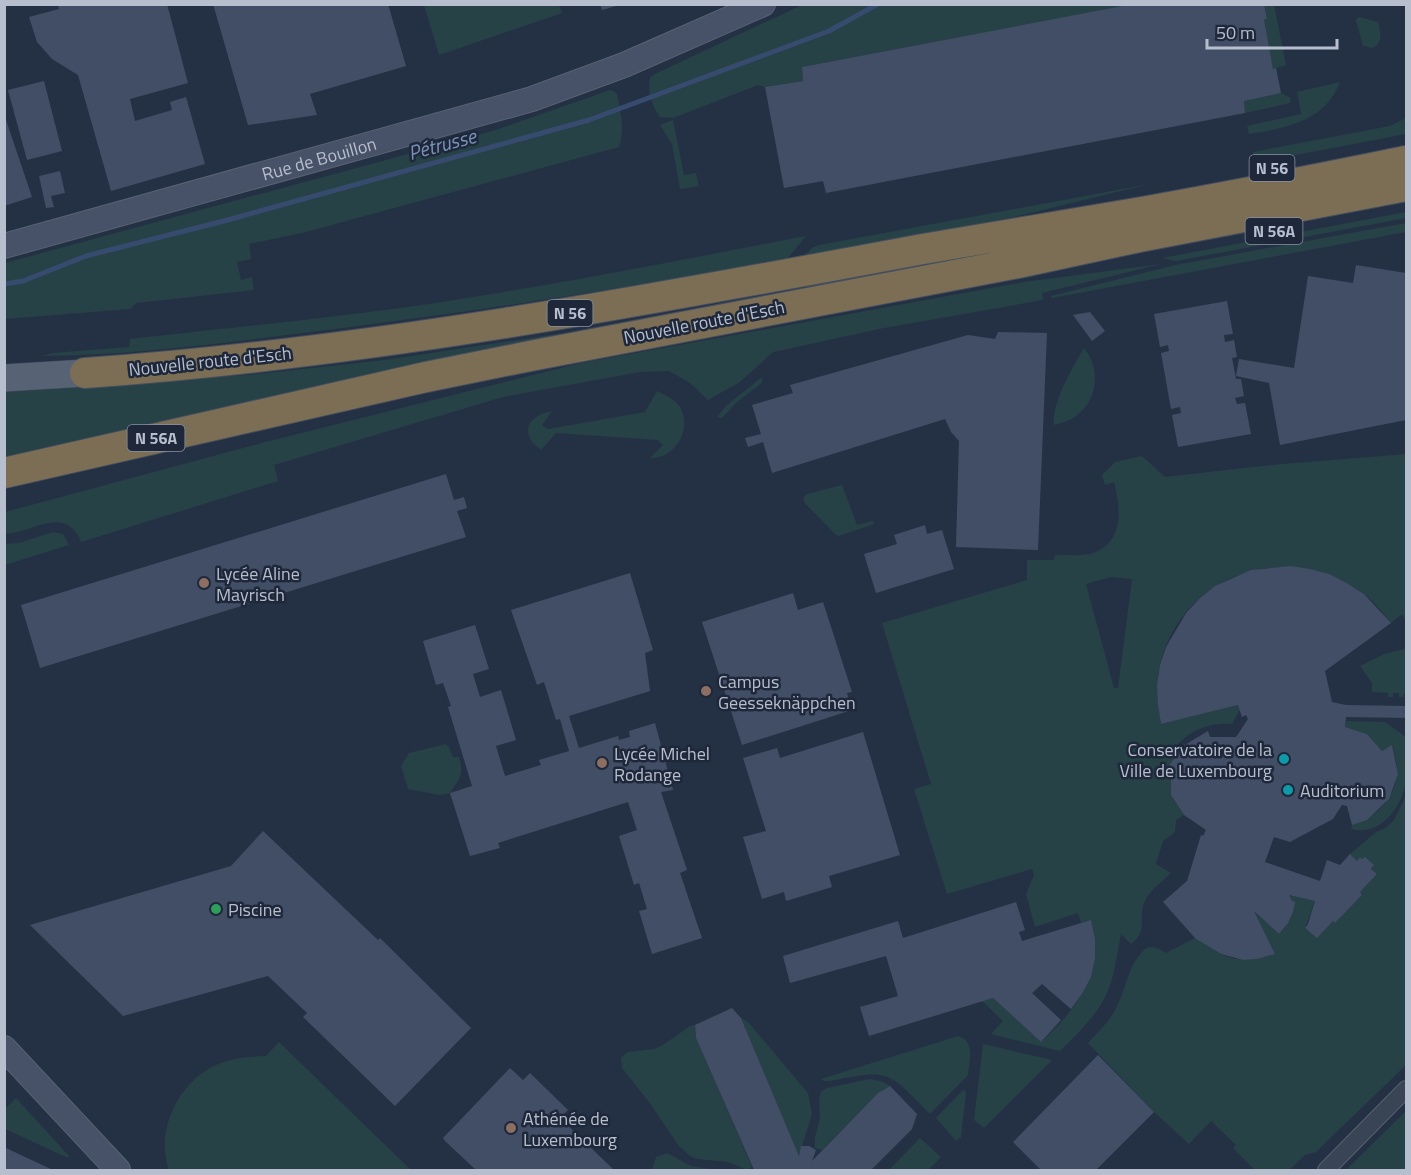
<svg xmlns="http://www.w3.org/2000/svg" width="1411" height="1175" viewBox="0 0 1411 1175" font-family="'Titillium Web',sans-serif">
	<style>
		.green { fill: #264246; fill-rule: evenodd }
		.lines { fill: none; stroke-linecap: round; stroke-linejoin: round }
		.stream { stroke: #364b6e; stroke-width: 5 }
		.building { fill: #414e66 }
		.street-casing { stroke: #586172; stroke-width: 18 }
		.secondary-casing { stroke: #586172; stroke-width: 26 }
		.primary-casing { stroke: #434c5e; stroke-width: 28 }
		.highway-casing { stroke: #444e5f; stroke-width: 32 }
		.street { stroke: #394455; stroke-width: 16 }
		.secondary { stroke: #475268; stroke-width: 24 }
		.primary { stroke: #576275; stroke-width: 27 }
		.highway { stroke: #7b6e55; stroke-width: 30 }
		.education-dot { fill: #8d6e63; stroke: #1e283a; stroke-width: 2 }
		.culture-dot { fill: #0f9aa8; stroke: #1e283a; stroke-width: 2 }
		.leisure-dot { fill: #2e9e5b; stroke: #1e283a; stroke-width: 2 }
		.labels { text-anchor: middle; dominant-baseline: central; stroke-width: 5; stroke-linejoin: round; paint-order: stroke }
		.shield { fill: #1e283a; stroke: #8992a2; stroke-width: 1.5 }
		.shield-label { font-size: 16px; font-weight: bold; fill: #b7bfce }
		.street-label { font-size: 18px; fill: #b7bfce; stroke: #1e283a }
		.poi-label { font-size: 18px; fill: #b7bfce; stroke: #1e283a; text-anchor: start }
		.water-label { font-size: 20px; font-style: italic; fill: #7b93b8; stroke: #1e283a }
	</style>
	<rect width="100%" height="100%" fill="#243145"/>
	<!-- green -->
	<path class="green" d="M424 5H559L562 13 439 55Z
		M802 5H1133L802 67 803 81 765 87 758 85 673 118 660 117C652 107 647 90 650 77L657 73Z
		M1264 5H1274L1286 65 1273 69 1264 19 1267 18Z
		M1359 17 1378 22C1381 32 1383 42 1373 48L1363 46 1356 20Z
		M1340 82C1325 122 1285 128 1249 134L1247 126 1301 114 1297 92Z
		M610 90 615 92 617 94C621 113 625 129 619 147L306 232 249 244 251 259 237 262 241 280 252 277 254 290 136 303 130 309 5 319V263L493 131Z
		M1281 93 1291 98 1290 103 1245 113 1244 101Z
		M1406 118V134L1270 160 1254 159 1253 152 1390 126Z
		M673 120 684 175 696 173 699 186 680 189 672 144 660 125Z
		M1150 184 1010 218 804 256 812 248 819 245Z
		M1406 212V218L1176 261 1162 258Z
		M1406 223V232L1052 298 1051 296 1175 265Z
		M806 236 787 259C637 286 486 310 335 329 238 341 140 355 42 356L53 353 129 347 130 339C236 327 343 317 449 301 569 282 687 259 806 236Z
		M1161 264 1042 293 1043 300 884 328 773 352 740 382 708 400 690 383 669 371 640 372 503 397 274 465 278 481 81 542C66 504 34 532 5 534V512L262 443 581 363 1024 282Z
		M570 332 5 457V391L258 374 385 360Z
		M1084 348C1101 368 1098 401 1076 416 1070 421 1062 423 1054 425 1051 404 1073 366 1084 348Z
		M762 377V382L759 385 737 402 722 418 717 417 727 405Z
		M657 391C665 395 675 399 680 407 693 429 675 459 650 458L663 445 658 440 556 433 541 450C518 434 528 415 552 411L542 425 548 429 645 412Z
		M1406 454V621L1402 614 1391 623C1382 612 1374 601 1363 593 1289 538 1181 574 1160 665 1156 685 1158 704 1161 724L1238 705 1240 710 1232 724C1212 722 1192 729 1178 744L1182 748 1168 767 1171 770V795L1184 815 1176 820 1175 832 1163 841 1156 864 1171 873C1163 881 1150 890 1145 901 1137 919 1149 930 1131 944L1121 934C1117 954 1115 975 1107 993 1097 1016 1077 1034 1060 1051L991 1034 1003 1021 982 1001 993 998 1041 1042C1079 1007 1103 974 1091 921L1081 923 1078 913 1035 927 1026 894 1034 875 1032 869 947 894 914 789 931 784 882 623 1027 580V560H1054L1055 555C1067 554 1082 557 1093 553 1124 542 1121 508 1114 482L1105 485 1102 475 1115 462 1142 456 1165 477 1271 465ZM1111 577 1132 579 1118 688H1114L1086 584Z
		M842 485 857 525 873 521 874 524 839 536 835 534 804 502V497L807 494Z
		M53 532 63 534 69 545 5 565V544L19 543Z
		M1406 649V693H1404L1403 697H1399V693H1393V697H1388V693L1372 692V683L1360 666 1384 654Z
		M1346 721 1385 722 1406 737C1406 752 1409 770 1406 784 1399 811 1380 836 1351 829L1352 825C1375 818 1394 800 1397 774 1398 766 1394 755 1393 746L1382 751 1367 734 1345 727Z
		M446 744 449 747 453 757H459C464 775 460 778 450 793L439 795 408 789 401 766 409 753Z
		M1406 796V1065L1316 1152 1305 1155 1289 1170H1255L1233 1148 1236 1145 1211 1121 1189 1144 1154 1112 1088 1043C1099 1031 1111 1020 1117 1006 1127 987 1129 960 1148 947L1157 948 1166 953 1195 938C1204 941 1211 948 1219 953 1238 963 1256 960 1275 954L1254 911 1279 934C1290 921 1296 911 1289 895L1315 901 1305 928 1317 937 1333 921 1335 923 1362 895 1360 892 1377 874 1371 869 1374 865 1360 857 1357 861 1350 854 1376 832 1386 828 1394 820Z
		M741 1018 748 1022 808 1093 812 1114 799 1156Z
		M695 1025 696 1038 752 1167 747 1170 728 1162 698 1159 690 1156 679 1146 649 1102 622 1068 621 1058 627 1052 654 1049 663 1045 690 1026Z
		M958 1036C976 1041 969 1061 968 1075L930 1114C887 1070 890 1069 829 1081H824L821 1079Z
		M279 1042 411 1170H169C155 1133 177 1085 212 1067 229 1058 247 1057 266 1056Z
		M983 1044 1052 1060 984 1128 974 1120Z
		M870 1079 883 1082 890 1086 878 1093 822 1150 815 1148V1137L820 1118 819 1099 821 1092 827 1088Z
		M964 1089 966 1093 961 1137 956 1141 936 1118Z
		M16 1098 69 1156 68 1158 5 1129V1109Z
		M1406 1111V1170H1346Z
		M920 1138 941 1157 928 1170H889Z
		M667 1153 691 1166 718 1170H652L656 1157Z"/>
	<g class="lines">
		<!-- stream -->
		<path class="stream" d="M4 284 23 281 86 256 224 221 589 120 829 31 878 4"/>
	</g>
	<!-- building -->
	<path class="building" d="M58 4H167L188 83 130 99 135 121 172 110 170 102 186 97 205 164 111 191 78 75 52 59 37 42 29 17 59 9Z
		M213 4H388L406 66 310 94 317 115 248 125Z
		M600 4H620V5L602 10Z
		M1133 4H1264L1267 19H1264L1273 69 1276 68 1281 93 1244 101 1245 113 826 193 823 181 784 188 765 87 803 81 802 67Z
		M44 81 62 151 27 160 8 90Z
		M4 114 32 197 4 206Z
		M60 171 65 193 51 196 54 207 46 208 39 176Z
		M1356 265 1406 273V420L1280 445 1269 383 1236 376 1239 359 1294 368 1308 276 1353 283Z
		M1227 301 1233 334 1224 335 1225 342 1234 340 1237 357 1232 358 1236 379H1241L1244 396 1235 398 1237 404 1245 403 1251 434 1178 447 1172 415 1181 413 1180 407 1171 409 1161 353 1169 351 1168 345 1160 347 1154 314Z
		M1090 312 1105 331 1092 341 1073 315Z
		M998 332 1047 333 1038 550 956 547 959 441 951 432 945 419 772 473 763 442 748 447 745 438 761 434 752 405 793 393 790 385 968 335 995 339Z
		M446 474 454 500 464 497 467 508 457 511 466 537 40 668 21 605Z
		M925 525 927 534 942 530 954 569 876 593 864 554 897 544 894 535Z
		M1291 566 1310 569 1329 574 1347 583 1364 594 1391 623 1325 671 1332 702 1346 705 1406 706V718L1346 717 1345 727 1367 734 1382 751 1392 745 1398 774 1389 799 1367 820 1352 825 1347 806 1342 805 1333 819 1290 842 1274 837 1265 862 1320 881 1327 860 1340 865 1350 854 1357 861 1360 857 1362 859 1365 857 1374 865 1371 869 1377 874 1360 892 1362 895 1335 923 1333 921 1317 938 1305 928 1308 924 1315 901 1289 895 1292 901 1295 902 1293 912 1288 923 1279 934 1254 911 1275 954 1257 959 1243 960 1221 954 1195 938 1163 902 1187 881 1201 835 1203 836 1206 830 1184 815 1171 795V770L1168 767 1183 746 1208 731 1210 737H1236L1248 719 1246 715 1242 717 1238 705 1161 724 1158 705 1157 685 1160 665 1166 647 1186 613 1200 598 1215 586 1251 570Z
		M630 573 653 650 645 653 650 691 569 716 579 748 618 736 619 740 630 737 629 731 655 723 673 790 661 792 687 870 680 873 702 938 652 954 639 911 647 909 639 883 634 885 619 836 637 830 628 802 498 843 500 848 470 856 450 793 472 786 448 707 451 706 443 683 436 685 423 641 475 625 489 669 473 674 480 697 501 690 516 740 496 746 505 776 541 765 539 760 569 751 560 719 556 720 544 682 537 685 511 610Z
		M793 593 798 610 823 602 852 692 847 693 852 710 742 745 702 622Z
		M863 732 900 855 829 876 832 887 786 901 784 892 762 899 743 837 766 831 743 758 777 748 780 758Z
		M263 831 378 940 380 938 471 1028 395 1106 303 1017 307 1013 268 976 123 1016 30 925 231 866Z
		M1016 902 1025 930 1019 932 1022 941 1091 920 1095 939V958L1091 977 1082 994 1071 1009 1042 984 1032 993 1061 1020 1041 1042 993 998 869 1036 860 1007 898 996 886 956 790 983 783 956 898 921 903 938Z
		M732 1008 741 1018 799 1156 801 1146H809L816 1150 812 1161 878 1093 890 1086 917 1114 912 1129 871 1170H754L696 1038 695 1025Z
		M1098 1055 1154 1112 1096 1170H1041L1013 1142Z
		M510 1068 523 1080 530 1073 568 1110 560 1118 614 1170H476L445 1141 443 1138Z
		M5 1147 6 1148 53 1170H5Z"/>
	<g class="lines">
		<defs>
			<path id="street" d="M1326 1170 1406 1089"/>
			<g id="secondary">
				<path id="s1" d="M4 246 532 99 624 65 763 4"/>
				<path d="M4 1048 118 1170"/>
			</g>
			<path id="primary" d="M4 378 85 373"/>
			<path id="highway" d="M85 373C367 353 645 301 923 249 996 236 1069 225 1142 212 1230 196 1319 179 1406 161
				M4 473 426 377 530 356 1018 263 1139 237 1406 186"/>
		</defs>
		<!-- street casing -->
		<use href="#street" class="street-casing"/>
		<!-- secondary casing -->
		<use href="#secondary" class="secondary-casing"/>
		<!-- primary casing -->
		<use href="#primary" class="primary-casing"/>
		<!-- highway casing -->
		<use href="#highway" class="highway-casing"/>
		<!-- street -->
		<use href="#street" class="street"/>
		<!-- secondary -->
		<use href="#secondary" class="secondary"/>
		<!-- primary -->
		<use href="#primary" class="primary"/>
		<!-- highway -->
		<use href="#highway" class="highway"/>
	</g>
	<!-- markers -->
	<g class="education-dot">
		<circle cx="204" cy="583" r="6"/>
		<circle cx="706" cy="691" r="6"/>
		<circle cx="602" cy="763" r="6"/>
		<circle cx="511" cy="1128" r="6"/>
	</g>
	<g class="culture-dot">
		<circle cx="1284" cy="759" r="6"/>
		<circle cx="1288" cy="790" r="6"/>
	</g>
	<circle class="leisure-dot" cx="216" cy="909" r="6"/>
	<g class="labels">
		<!-- shield labels -->
		<g class="shield">
			<rect x="1249.5" y="155" width="45" height="26" rx="4.5"/>
			<rect x="1245.5" y="218" width="57" height="26" rx="4.5"/>
			<rect x="547.5" y="300" width="45" height="26" rx="4.5"/>
			<rect x="127.5" y="425" width="57" height="26" rx="4.5"/>
		</g>
		<g class="shield-label">
			<text x="1272" y="168">N 56</text>
			<text x="1274" y="231">N 56A</text>
			<text x="570" y="313">N 56</text>
			<text x="156" y="438">N 56A</text>
		</g>
		<!-- street labels -->
		<g class="street-label">
			<text stroke="none"><textPath href="#s1" startOffset="327">Rue de Bouillon</textPath></text>
			<text transform="translate(704 322) rotate(-11)">Nouvelle route d'Esch</text>
			<text transform="translate(210 361) rotate(-6)">Nouvelle route d'Esch</text>
		</g>
		<!-- poi labels -->
		<g class="poi-label">
			<text x="216" y="573">Lycée Aline<tspan x="216" dy="21">Mayrisch</tspan></text>
			<text x="718" y="681">Campus<tspan x="718" dy="21">Geesseknäppchen</tspan></text>
			<text x="1272" y="749" text-anchor="end">Conservatoire de la<tspan x="1272" dy="21">Ville de Luxembourg</tspan></text>
			<text x="614" y="753">Lycée Michel<tspan x="614" dy="21">Rodange</tspan></text>
			<text x="1300" y="790">Auditorium</text>
			<text x="228" y="909">Piscine</text>
			<text x="523" y="1118">Athénée de<tspan x="523" dy="21">Luxembourg</tspan></text>
		</g>
		<!-- water labels -->
		<g class="water-label">
			<text transform="translate(442 144) rotate(-15)">Pétrusse</text>
		</g>
	</g>
	<!-- border -->
	<rect width="1411" height="1175" fill="none" stroke="#b7bfce" stroke-width="12"/>
	<!-- scale -->
	<path d="M1207 39v9h130v-9" fill="none" stroke="#b7bfce" stroke-width="3"/>
	<text x="1216" y="39" font-size="18" fill="#b7bfce" stroke="#1e283a" stroke-width="4.5" paint-order="stroke">50 m</text>
</svg>
